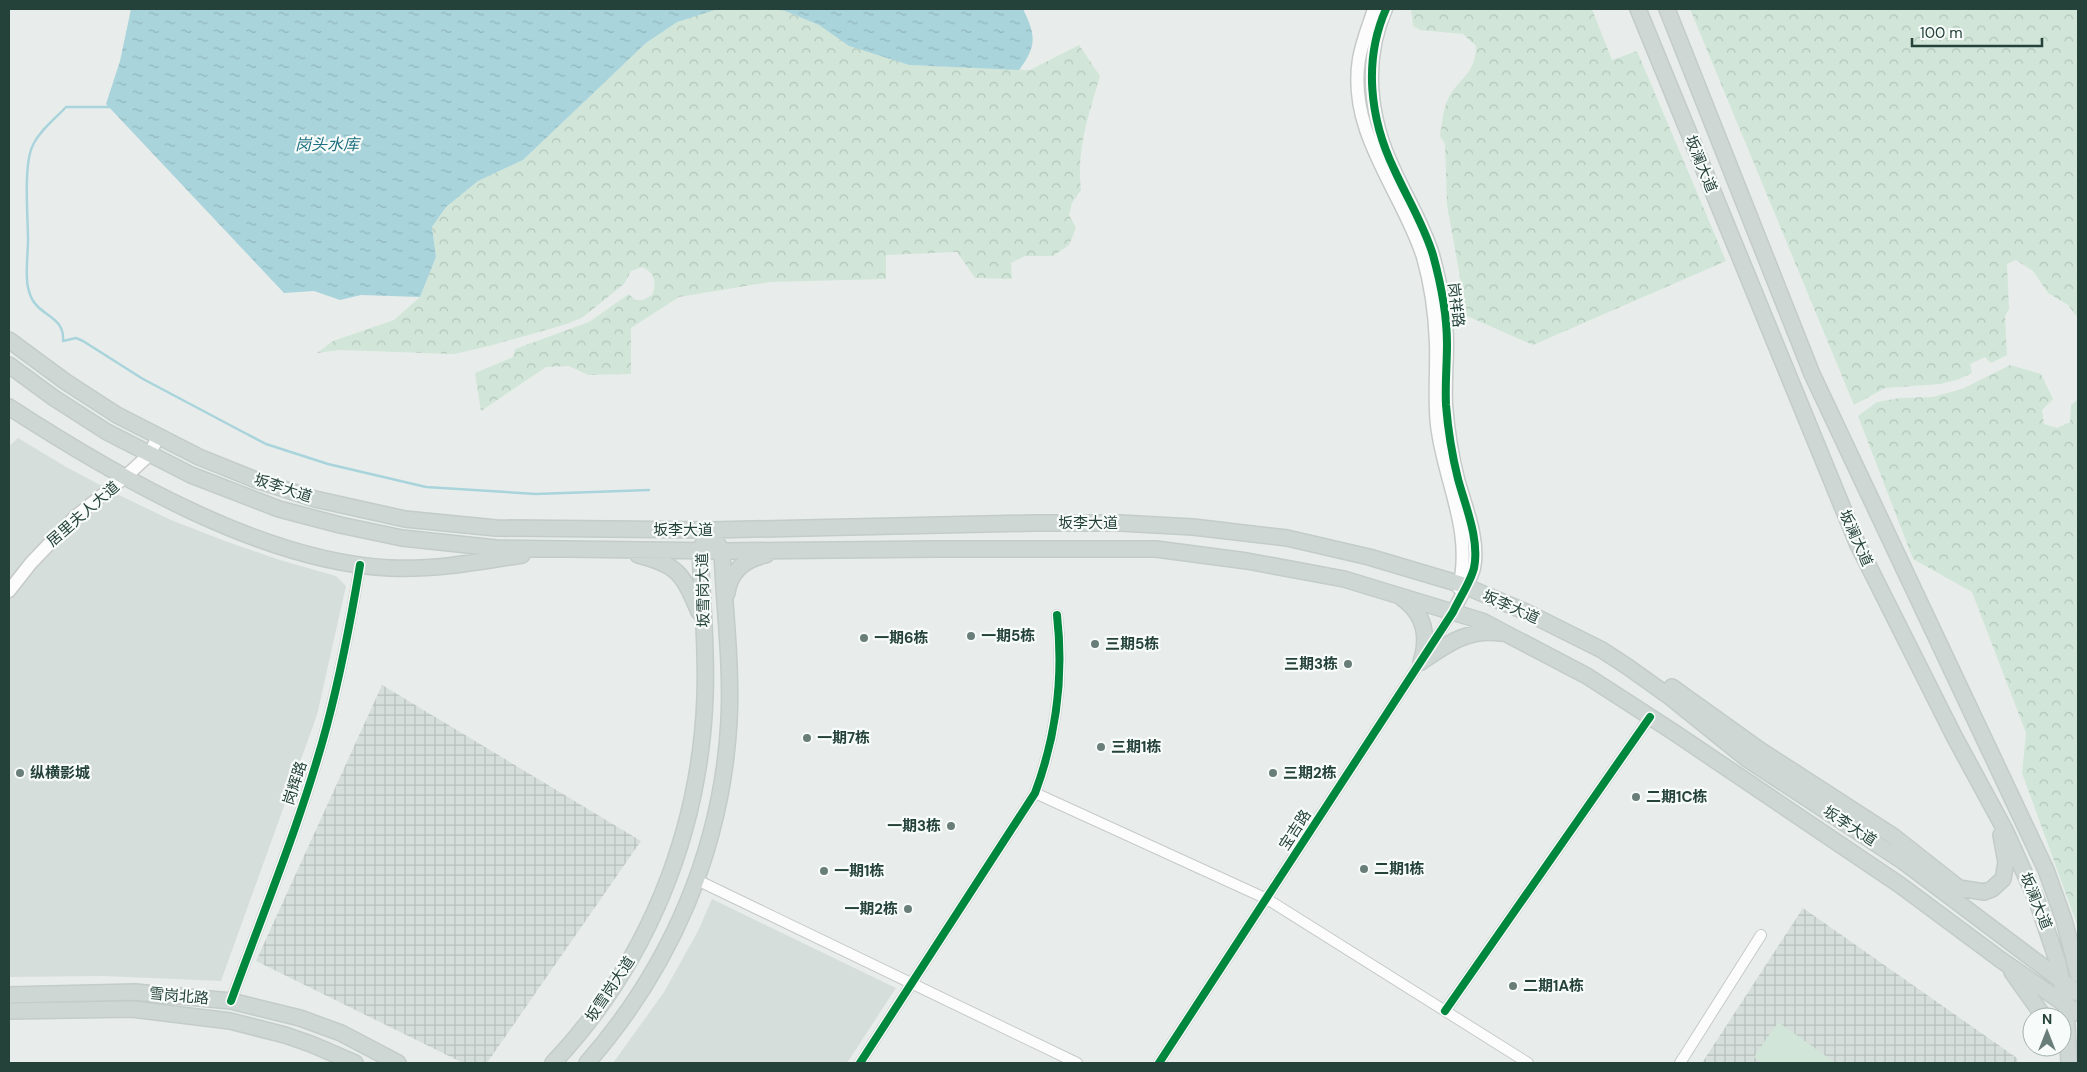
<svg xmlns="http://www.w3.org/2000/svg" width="2087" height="1072" viewBox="0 0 2087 1072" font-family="'DM Sans','Noto Sans SC',sans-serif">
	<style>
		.built { fill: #d6dedb }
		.industrial { fill: url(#industrial-grid) }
		.forest { fill: url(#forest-crowns) }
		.pitch { fill: #d1e6d8 }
		.water { fill: url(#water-ripples) }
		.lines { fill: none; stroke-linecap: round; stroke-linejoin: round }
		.stream { stroke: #a9d4db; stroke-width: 2.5 }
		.minor-casing { stroke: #c5cac8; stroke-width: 12 }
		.tertiary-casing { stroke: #c5cac8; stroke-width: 15 }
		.primary-casing { stroke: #c3ccc9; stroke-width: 18 }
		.minor { stroke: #fcfcfc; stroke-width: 10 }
		.tertiary { stroke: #fcfcfc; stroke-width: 12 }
		.primary { stroke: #cfd7d5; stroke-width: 15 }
		.cycleway-casing { stroke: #f7fbf9; stroke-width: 11 }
		.cycleway { stroke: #00873e; stroke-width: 8 }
		.poi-dot { fill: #697e78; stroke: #f7fbf9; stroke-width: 2 }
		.labels { text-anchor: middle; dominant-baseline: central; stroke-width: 4.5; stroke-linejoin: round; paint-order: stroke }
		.street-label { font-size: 15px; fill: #24423a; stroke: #f7fbf9 }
		.poi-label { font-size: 15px; font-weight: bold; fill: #24423a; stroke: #f7fbf9; text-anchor: start }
		.water-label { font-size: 16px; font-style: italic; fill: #1c6f80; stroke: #f7fbf9 }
	</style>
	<defs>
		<pattern id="industrial-grid" width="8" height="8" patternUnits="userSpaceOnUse" patternTransform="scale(1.25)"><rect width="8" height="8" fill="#d6dedb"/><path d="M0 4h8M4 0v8" fill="none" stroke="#b8c0bd"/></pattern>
		<pattern id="forest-crowns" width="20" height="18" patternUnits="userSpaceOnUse" patternTransform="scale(1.25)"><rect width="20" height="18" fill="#d1e6d8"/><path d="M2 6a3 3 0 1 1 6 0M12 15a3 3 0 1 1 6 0" fill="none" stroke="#b3c6ba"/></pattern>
		<pattern id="water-ripples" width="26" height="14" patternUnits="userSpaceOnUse" patternTransform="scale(1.25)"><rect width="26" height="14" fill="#a9d4db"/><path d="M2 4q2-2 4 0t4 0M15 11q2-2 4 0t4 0" fill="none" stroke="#91b7bd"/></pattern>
	</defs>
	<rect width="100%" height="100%" fill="#e8edeb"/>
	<!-- built -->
	<path class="built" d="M18 438 68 468 119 495 171 520 225 541 280 560 336 576 346 586 317 715 221 981 103 976 9 977V446Z
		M712 899 896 988 847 1063H613L664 992 698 931Z"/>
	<!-- industrial -->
	<path class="industrial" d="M382 685 641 841 487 1063H463L256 961Z
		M1803 908 2017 1058 2018 1063H1702Z"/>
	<!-- forest -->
	<path class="forest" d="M711 9H771L785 11 819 25 849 46 909 65 1030 70 1079 45 1100 76C1089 114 1076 150 1081 190L1072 203 1069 215 1076 228 1069 245 1053 256H1025L1011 263 1012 279 975 278 957 252 886 255V279L770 282 679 297 631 328V374L588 375 569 366 546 367 481 411 475 373 513 357 515 349 589 322 629 294 635 300H643L652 295C657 282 655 273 642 267L631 271 624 284 583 317 567 324 489 346 454 354 340 350 317 353 333 341 394 320 420 297 436 257 432 227 446 207 478 181 523 160 646 43 676 22Z
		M1411 9H1592L1612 60 1637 51 1726 261 1533 345 1467 316 1447 205 1445 144 1440 136C1442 124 1443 108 1449 97 1460 77 1476 73 1476 46L1463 34 1420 30 1413 26Z
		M1690 9H2078V318L2068 305 2048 293 2033 271 2016 260 2007 264 2009 309 2005 316 2007 355 1991 363 1985 357 1970 364 1972 373 1957 380 1940 384 1885 388 1854 405Z
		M2010 365 2041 374 2053 399 2042 410 2044 424 2057 428 2070 422 2071 405 2078 399V927L2022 773 2026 733 1972 592 1913 559 1858 416 1877 402 1900 398 1932 397 1962 389Z"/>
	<!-- pitch -->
	<path class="pitch" d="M1778 1022 1836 1063H1763L1754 1057Z"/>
	<!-- water -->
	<path class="water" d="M131 9H718L677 22 646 43 523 160 478 181 446 207 432 227 436 257 420 297 361 295 340 300 314 291 284 293 106 104 120 61Z
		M771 9H1023C1036 35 1037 46 1019 70L909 65 849 46 819 25 785 11Z"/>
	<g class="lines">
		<!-- stream -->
		<path class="stream" d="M110 107H66C55 119 40 130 33 145 23 164 28 217 28 240 28 253 26 266 27 279 27 284 29 292 31 297 39 316 65 316 63 341L76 338 83 341 143 379 243 432 266 444 328 464 426 487 536 494 649 490"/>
		<defs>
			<path id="minor" d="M1035 793 1267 899 1528 1063
				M697 880 1077 1063
				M231 1001C264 910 302 819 327 725 341 672 351 619 360 565
				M1445 1011 1650 717
				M860 1063 1035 793C1057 734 1064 677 1057 615
				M1159 1063 1453 612
				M1680 1063 1761 935"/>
			<path id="tertiary" d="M1374 9C1369 25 1362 42 1359 59 1347 133 1402 191 1423 257 1431 285 1435 314 1436 343 1437 370 1434 398 1437 425 1444 483 1473 529 1459 588
				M1386 9C1363 61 1370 119 1394 169 1407 198 1424 225 1433 255 1441 284 1447 314 1447 344 1447 364 1445 384 1446 405 1448 430 1452 455 1458 479 1465 505 1480 540 1474 568 1471 581 1459 599 1453 612
				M9 591 31 563 75 517 125 477 149 455 158 437"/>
			<path id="primary" d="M1638 9 1858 545 1954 736 2005 830 2037 901 2058 963 2066 1005 2069 1063
				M1667 9 1812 374 2046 870 2064 920 2078 974
				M9 340 66 382 117 415 199 457 256 480 315 499 405 519 496 528 711 530 1034 523H1120L1193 527 1287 538 1369 557 1460 584 1526 612 1602 650 1628 667 1670 697 1747 759 1904 862 2078 993
				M9 365 54 398 107 432 191 475 279 509 340 525 402 538 496 548 722 551 937 549H1156L1247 561 1344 579 1482 621 1587 676 1675 733 1900 885 2001 960 2078 1013
				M9 407C114 475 262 562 390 568 435 570 478 562 522 555
				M638 555C679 565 683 575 699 612
				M727 593C730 571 745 559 766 555
				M1402 598C1425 614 1429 637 1421 662
				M1421 662C1446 645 1468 628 1501 633
				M1672 687 1760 750 1893 836 1959 888 1984 892 1992 889 2003 879 2006 862 2001 835
				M2012 972 2044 1017
				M9 995 135 992 231 1001 300 1018 341 1033 398 1063
				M9 1011 132 1009 230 1021 285 1035 311 1044 355 1063
				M553 1063C647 964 700 833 705 697 707 648 702 599 700 550L704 542
				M587 1063C671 967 722 849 729 721 732 664 724 607 722 551L717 543"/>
		</defs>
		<!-- minor casing -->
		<use href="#minor" class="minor-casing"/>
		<!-- tertiary casing -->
		<use href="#tertiary" class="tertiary-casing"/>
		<!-- primary casing -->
		<use href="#primary" class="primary-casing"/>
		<!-- minor -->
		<use href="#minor" class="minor"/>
		<!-- tertiary -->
		<use href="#tertiary" class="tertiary"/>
		<!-- primary -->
		<use href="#primary" class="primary"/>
		<defs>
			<path id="cycleway" d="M231 1001C264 910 302 819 327 725 341 672 351 619 360 565
				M1445 1011 1650 717
				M860 1063 1035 793C1057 734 1064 677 1057 615
				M1159 1063 1453 612C1459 599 1471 581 1474 568 1480 540 1465 505 1458 479 1452 455 1448 430 1446 405 1445 384 1447 364 1447 344 1447 314 1441 284 1433 255 1424 225 1407 198 1394 169 1370 119 1363 61 1386 9"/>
		</defs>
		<!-- cycleway casing -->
		<use href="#cycleway" class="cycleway-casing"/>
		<!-- cycleway -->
		<use href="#cycleway" class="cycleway"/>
	</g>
	<!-- markers -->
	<g class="poi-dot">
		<circle cx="971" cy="636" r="5"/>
		<circle cx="864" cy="638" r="5"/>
		<circle cx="1095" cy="644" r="5"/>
		<circle cx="1348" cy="664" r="5"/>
		<circle cx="807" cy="738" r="5"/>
		<circle cx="1101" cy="747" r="5"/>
		<circle cx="20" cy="773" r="5"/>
		<circle cx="1273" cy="773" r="5"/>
		<circle cx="1636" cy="797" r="5"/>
		<circle cx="951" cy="826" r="5"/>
		<circle cx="1364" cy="869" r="5"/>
		<circle cx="824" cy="871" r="5"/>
		<circle cx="908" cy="909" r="5"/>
		<circle cx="1513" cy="986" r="5"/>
	</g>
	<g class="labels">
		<!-- street labels -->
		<g class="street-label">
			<text transform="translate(1701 164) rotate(68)">坂澜大道</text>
			<text transform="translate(1456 305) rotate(83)">岗祥路</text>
			<text transform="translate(283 488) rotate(18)">坂李大道</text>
			<text transform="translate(83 514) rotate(-41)">居里夫人大道</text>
			<text x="1088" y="523">坂李大道</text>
			<text x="683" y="530">坂李大道</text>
			<text transform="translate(1856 538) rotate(66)">坂澜大道</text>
			<text transform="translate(703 590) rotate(-91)">坂雪岗大道</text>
			<text transform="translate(1511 607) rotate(24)">坂李大道</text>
			<text transform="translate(295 783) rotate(-72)">岗辉路</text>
			<text transform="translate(1850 826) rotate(33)">坂李大道</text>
			<text transform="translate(1295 830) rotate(-57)">宝吉路</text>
			<text transform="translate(2036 901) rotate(68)">坂澜大道</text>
			<text transform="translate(610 989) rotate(-56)">坂雪岗大道</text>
			<text transform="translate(179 996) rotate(5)">雪岗北路</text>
		</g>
		<!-- poi labels -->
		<g class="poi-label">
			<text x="981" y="636">一期5栋</text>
			<text x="874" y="638">一期6栋</text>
			<text x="1105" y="644">三期5栋</text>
			<text x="1338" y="664" text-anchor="end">三期3栋</text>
			<text x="817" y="738">一期7栋</text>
			<text x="1111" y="747">三期1栋</text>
			<text x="30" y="773">纵横影城</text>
			<text x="1283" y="773">三期2栋</text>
			<text x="1646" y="797">二期1C栋</text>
			<text x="941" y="826" text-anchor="end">一期3栋</text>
			<text x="1374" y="869">二期1栋</text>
			<text x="834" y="871">一期1栋</text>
			<text x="898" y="909" text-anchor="end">一期2栋</text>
			<text x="1523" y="986">二期1A栋</text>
		</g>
		<!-- water labels -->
		<g class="water-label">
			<text x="327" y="144">岗头水库</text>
		</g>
	</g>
	<!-- border -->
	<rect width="2087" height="1072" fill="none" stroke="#24423a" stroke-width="20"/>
	<!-- north arrow -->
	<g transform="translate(2047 1032)"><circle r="24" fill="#f7fbf9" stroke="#a3b1ad"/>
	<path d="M0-4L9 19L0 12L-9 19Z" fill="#697e78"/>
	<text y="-8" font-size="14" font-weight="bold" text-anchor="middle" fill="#24423a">N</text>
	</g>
	<!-- scale -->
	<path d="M1912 38v8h130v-8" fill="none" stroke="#24423a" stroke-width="2.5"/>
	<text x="1920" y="38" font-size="15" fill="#24423a" stroke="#f7fbf9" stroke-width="4" paint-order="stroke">100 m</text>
</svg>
